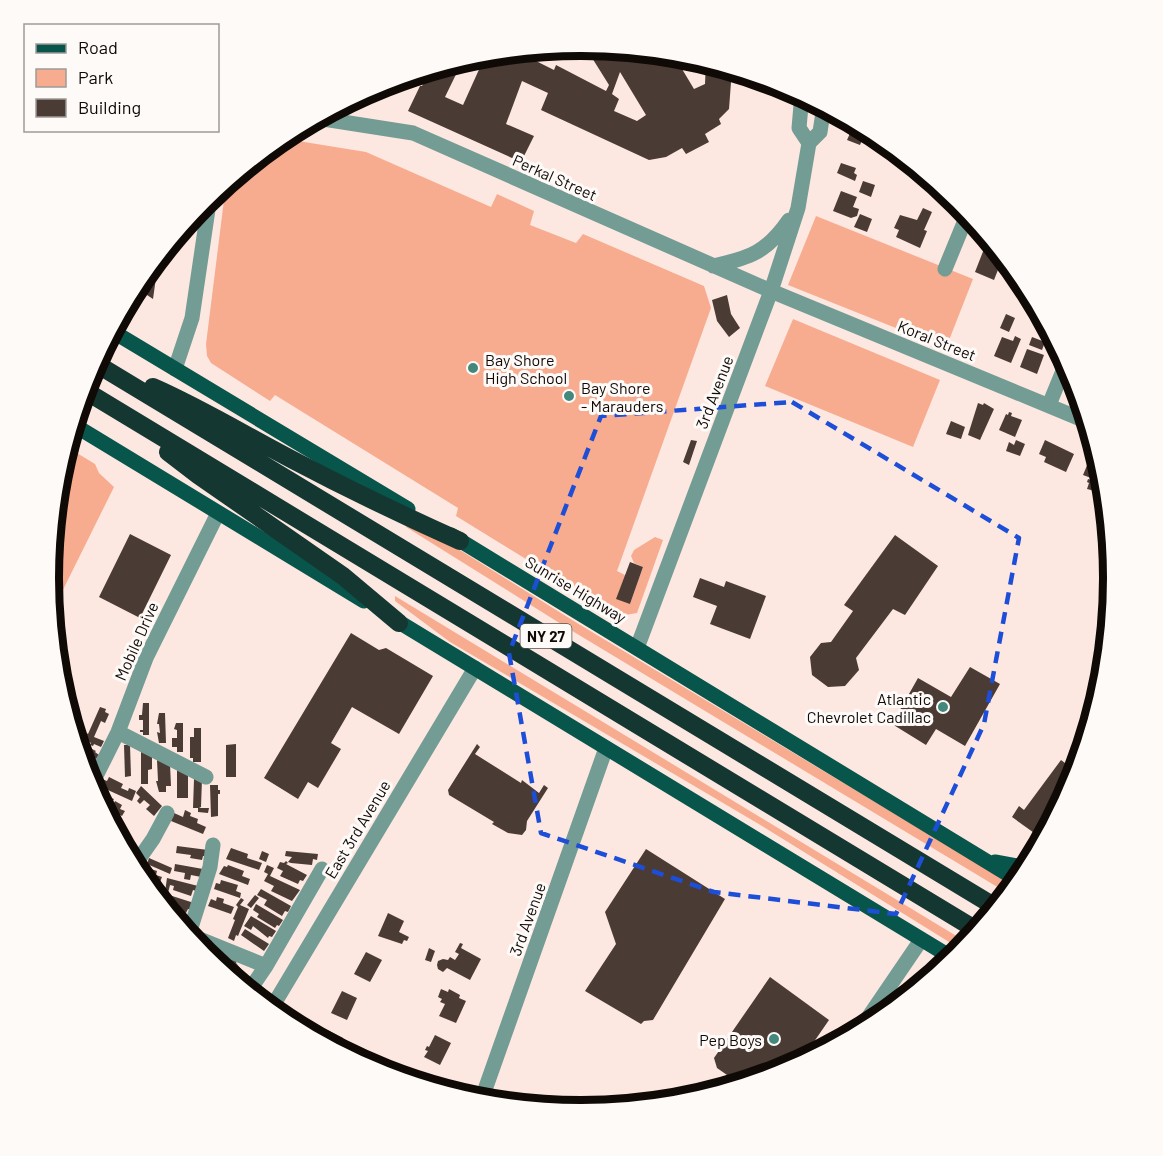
<svg xmlns="http://www.w3.org/2000/svg" width="1163" height="1156" viewBox="0 0 1163 1156" font-family="Barlow,sans-serif">
	<style>
		.green { fill: #f8ac8f }
		.building { fill: #4b3b35; fill-rule: evenodd }
		.lines { fill: none; stroke-linecap: round; stroke-linejoin: round }
		.minor { stroke: #739c94; stroke-width: 15 }
		.major { stroke: #08554c; stroke-width: 15 }
		.highway { stroke: #153732; stroke-width: 18 }
		.marked { fill: none; stroke: #1d4ed8; stroke-width: 4.5; stroke-dasharray: 12 8; stroke-linejoin: round }
		.poi-dot { fill: #43887d; stroke: #fefaf8; stroke-width: 2 }
		.labels { text-anchor: middle; dominant-baseline: central; stroke-width: 6; stroke-linejoin: round; paint-order: stroke }
		.shield { fill: #fefaf8; stroke: #57524f; stroke-width: 1.5 }
		.shield-label { font-size: 15px; font-weight: bold; fill: #100a07 }
		.street-label { font-size: 16px; fill: #100a07; stroke: #fefaf8 }
		.poi-label { font-size: 16px; fill: #100a07; stroke: #fefaf8; text-anchor: start }
		.rim { fill: none; stroke: #100a07; stroke-width: 8 }
	</style>
	<rect width="100%" height="100%" fill="#fde8e1"/>
	<!-- green -->
	<path class="green" d="M289 133 292 140 366 152 491 207 497 194 534 211 530 225 576 243 583 234 704 286 711 308 617 571 625 575 630 604 643 567 634 563 631 556 634 550 655 537 663 540 637 613 614 617 602 606 456 516 458 508 275 395 270 401 211 363 207 356 206 344 226 184Z
		M816 216 973 279 946 348 788 285Z
		M793 319 940 380 913 447 765 386Z
		M67 447 95 464 99 473 114 487 52 612C47 560 52 496 67 447Z
		M409 524 455 547 577 623 1015 886 1009 894 569 629 406 527Z
		M395 596 968 943 962 950 757 823 450 642 395 601Z"/>
	<!-- building -->
	<path class="building" d="M584 45 673 54 694 89 705 84 706 61 732 69 729 109 719 119 721 124 705 134 709 142 686 154 682 148 666 157 649 160 541 110 548 93 522 81 506 124 534 136 521 162 408 111 420 86H422L425 81 412 75 463 60 445 97 463 105 486 54 534 50 530 58 554 70 556 65 606 91 609 85ZM620 72 646 115 637 121 614 111 619 99 612 94Z
		M851 121 867 129 860 145 847 140 852 129 848 128Z
		M896 150 900 153 896 164 891 162Z
		M902 155 907 159 904 168 899 166Z
		M841 163 856 168 854 173 857 175 855 181 837 173Z
		M863 181 875 185 871 197 859 192Z
		M841 191 857 197 853 207 859 209 857 216 851 218 833 211Z
		M923 208 932 212 924 230 927 231 920 248 896 237 899 230 894 228 900 215 917 220Z
		M860 214 872 219 867 232 854 227Z
		M984 249 1003 257 994 280 975 272Z
		M159 256 153 299 135 287Z
		M1020 282 1026 284 1031 293 1029 297 1016 292Z
		M727 295 731 314 740 328 729 337 717 321 712 300Z
		M1006 314 1015 318 1009 332 1000 328Z
		M1015 336 1021 339 1011 363 994 356 1002 337 1013 341Z
		M1032 337 1045 342 1042 350 1029 345Z
		M1027 349 1044 355 1037 374 1020 367Z
		M978 403 983 405 984 403 994 409 980 440 968 435Z
		M1009 412 1012 413 1011 416 1022 420 1015 437 999 430 1006 414 1008 415Z
		M951 421 965 427 961 439 946 434Z
		M691 440 697 441 689 465 683 462Z
		M1016 440 1025 444 1020 456 1006 451 1009 442 1014 445Z
		M1045 440 1074 454 1066 472 1044 462 1046 457 1039 454Z
		M1088 463 1102 468 1106 491 1096 487 1095 491 1087 489 1089 483 1087 482 1088 479 1091 480V478L1083 475Z
		M130 534 171 555 140 618 99 597Z
		M895 535 938 566 905 615 893 609 856 658 859 670 845 686 828 687 812 675 810 657 821 643 831 642 853 611 844 605Z
		M630 562 643 567 630 604 616 599Z
		M700 578 724 587 726 581 766 596 750 639 710 624 717 606 693 597Z
		M351 633 379 650 386 648 433 676 399 734 352 707 331 743 341 749 318 788 308 782 298 799 264 778Z
		M970 667 1000 684 965 746 936 729 926 745 892 724 918 678 951 697Z
		M143 703H149V735H143V732H140V730H143V720H139V715H142Z
		M100 707 106 709 105 712 109 714 105 723 101 721 94 737 104 741 101 747 94 744 93 746 90 745 91 743 83 738 85 732 88 734Z
		M159 713H165L166 743H159L157 732 160 733 159 724H157Z
		M176 723H183V752H177V747H172V738H177V730L174 729Z
		M194 728H201V762H193V758H190V737H194Z
		M82 741 86 744 84 745 96 751 95 752 99 755 96 759 79 747Z
		M236 744V777H226V745Z
		M477 744 480 747 475 754 521 783 522 780 539 793 544 785 548 788 527 821 526 830 522 835 508 833 492 824 494 822 449 795 448 790Z
		M124 745H130L131 776 125 777Z
		M141 752 152 753V769L148 770V784H141Z
		M157 760 170 764 171 786H166V792H159L156 781H158Z
		M1061 760 1077 772 1074 782 1055 817 1052 814 1037 835 1012 817 1019 806 1024 810Z
		M177 769 188 773V798H177Z
		M109 777 123 784 121 788 128 791 129 788 136 791 132 801 99 786 102 779 107 781Z
		M194 779H202L201 807 199 808H209L208 813 198 812V808H193Z
		M210 785H218V790H220V794H218V816L211 817Z
		M141 786 162 806 154 816 146 809 150 805 144 800 140 804 137 801 140 797 136 793Z
		M101 794 114 799 111 804 113 805 115 801 122 805 120 809 125 811 122 816 102 806 97 796 100 797Z
		M185 810 191 813 190 816 198 819 197 823 206 827 203 834 171 821 174 813 183 817Z
		M121 841 139 850 136 857 126 852Z
		M177 846 208 850 207 856H203L202 860 190 858 191 855 176 853Z
		M231 848 248 854 247 858 262 863 259 870 226 859Z
		M646 849 725 899 653 1020 644 1021 641 1024 585 991 616 944 605 912Z
		M262 851 269 854 266 862 259 859Z
		M286 851 318 854 317 860 313 859 312 865 291 863 288 862 292 857 285 856Z
		M149 858 172 868 170 874 147 864Z
		M286 861 288 863 286 864 307 875 303 881 300 880 298 884 280 876 283 871 277 868 280 862 284 863Z
		M175 864 203 869 201 877 191 875 190 880 184 879 185 873 174 871Z
		M228 865 244 871 242 876 250 879 248 885 219 874 224 866 227 867Z
		M267 865 274 868 270 876 300 890 292 901 271 891 274 886 264 881 268 874 264 872Z
		M145 867 157 871 156 875 162 877 158 887 145 882 141 877Z
		M167 878 198 886 196 891 193 890 191 896 173 890 174 886 170 885 168 893 165 892Z
		M221 880 238 885 236 891 241 893 240 898 214 889 216 883 220 884Z
		M261 889 291 906 288 912 285 911 282 916 264 905 267 900 257 895Z
		M166 894 194 903 192 910 188 909 186 913 174 909 175 905 163 901Z
		M255 895 259 898 251 908 247 905Z
		M217 897 224 899 223 903 234 907 231 914 208 906 211 899 216 901Z
		M241 898 244 900 240 905 249 909 238 936 236 935 234 941 228 938 235 920 233 919 238 907 236 905Z
		M256 904 283 920 279 926 277 925 275 928 257 917 259 914 253 910Z
		M388 913 404 921 399 932 409 937 407 941 404 940 402 944 378 936Z
		M251 916 276 931 272 937 269 936 268 938 253 926 251 930 244 926Z
		M245 929 269 944 264 951 241 935Z
		M460 943 463 944 461 948 481 959 470 980 447 968 443 972 438 969 437 965 438 961 443 959 448 960 450 957 455 960 459 954 455 952Z
		M429 948 435 951 431 962 425 960Z
		M366 952 382 960 370 982 354 974Z
		M232 956 238 958 236 963 241 969 240 971 237 970 233 978 225 971Z
		M770 977 829 1020 800 1062 785 1071 740 1084 717 1068 714 1058Z
		M441 989 448 992 449 989 460 995 459 998 466 1001 456 1023 439 1016 445 1004 440 1002 442 999 438 997Z
		M342 991 357 998 347 1020 331 1013Z
		M321 1027 343 1038 337 1049 316 1037Z
		M435 1035 451 1043 440 1065 424 1057 428 1051 425 1050 427 1046 429 1047Z
		M421 1076 437 1083 435 1088 417 1083Z
		M536 1095 542 1100 537 1107 514 1104 519 1098 529 1104Z"/>
	<g class="lines">
		<!-- minor -->
		<path class="minor" d="M802 94 799 128 809 143
			M317 118 413 133 771 291 1088 422
			M713 266C750 258 767 252 789 220
			M945 269 968 213
			M175 369 192 318 210 196
			M1049 405 1067 361
			M637 648 771 291 798 208 809 143 820 132 824 106
			M118 732 206 777
			M91 786 118 732 146 658 218 513
			M134 866 153 839 167 813
			M187 934 266 966
			M189 934 210 867 213 845
			M249 991 266 966 322 869
			M271 1009 475 668
			M859 1031 921 940
			M481 1101 606 748"/>
		<!-- major -->
		<path class="major" d="M112 331 408 509
			M74 425 364 601
			M451 535 1019 881
			M389 616 954 959
			M995 862 1028 868"/>
		<!-- highway -->
		<path class="highway" d="M95 363 997 908
			M153 387C201 408 245 435 291 459 346 488 402 515 460 541
			M84 390 978 931
			M168 452 198 475 343 576 399 623"/>
	</g>
	<!-- marked area -->
	<path class="marked" d="M792 402 1019 538 984 724 896 914 714 892 541 833 509 653 601 416Z"/>
	<!-- markers -->
	<g class="poi-dot">
		<circle cx="473" cy="368" r="6"/>
		<circle cx="569" cy="396" r="6"/>
		<circle cx="943" cy="707" r="6"/>
		<circle cx="774" cy="1039" r="6"/>
	</g>
	<g class="labels">
		<!-- shield labels -->
		<rect class="shield" x="520.5" y="624" width="51" height="24" rx="4.5"/>
		<g class="shield-label">
			<text x="546" y="636">NY 27</text>
		</g>
		<!-- street labels -->
		<g class="street-label">
			<text transform="translate(555 177) rotate(24)">Perkal Street</text>
			<text transform="translate(937 340) rotate(22)">Koral Street</text>
			<text transform="translate(714 392) rotate(-69)">3rd Avenue</text>
			<text transform="translate(576 589) rotate(31)">Sunrise Highway</text>
			<text transform="translate(136 641) rotate(-66)">Mobile Drive</text>
			<text transform="translate(357 829) rotate(-59)">East 3rd Avenue</text>
			<text transform="translate(527 919) rotate(-70)">3rd Avenue</text>
		</g>
		<!-- poi labels -->
		<g class="poi-label">
			<text x="485" y="359">Bay Shore<tspan x="485" dy="18">High School</tspan></text>
			<text x="581" y="387">Bay Shore<tspan x="581" dy="18">- Marauders</tspan></text>
			<text x="931" y="698" text-anchor="end">Atlantic<tspan x="931" dy="18">Chevrolet Cadillac</tspan></text>
			<text x="762" y="1039" text-anchor="end">Pep Boys</text>
		</g>
	</g>
	<!-- crop -->
	<path d="M0 0H1163V1156H0ZM59 578a522 522 0 1 1 1044 0a522 522 0 1 1-1044 0Z" fill="#fefaf8" fill-rule="evenodd"/>
	<path class="rim" d="M59 578a522 522 0 1 1 1044 0a522 522 0 1 1-1044 0Z"/>
	<!-- legend -->
	<rect x="24" y="24" width="195" height="108" fill="#fefaf8" stroke="#9f9a98" stroke-width="1.5"/>
	<rect x="36" y="44" width="30" height="9" fill="#08554c" stroke="#9f9a98" stroke-width="1.5"/>
	<text x="78" y="54" font-size="18" fill="#100a07">Road</text>
	<rect x="36" y="69" width="30" height="18" fill="#f8ac8f" stroke="#9f9a98" stroke-width="1.5"/>
	<text x="78" y="84" font-size="18" fill="#100a07">Park</text>
	<rect x="36" y="99" width="30" height="18" fill="#4b3b35" stroke="#9f9a98" stroke-width="1.5"/>
	<text x="78" y="114" font-size="18" fill="#100a07">Building</text>
</svg>
